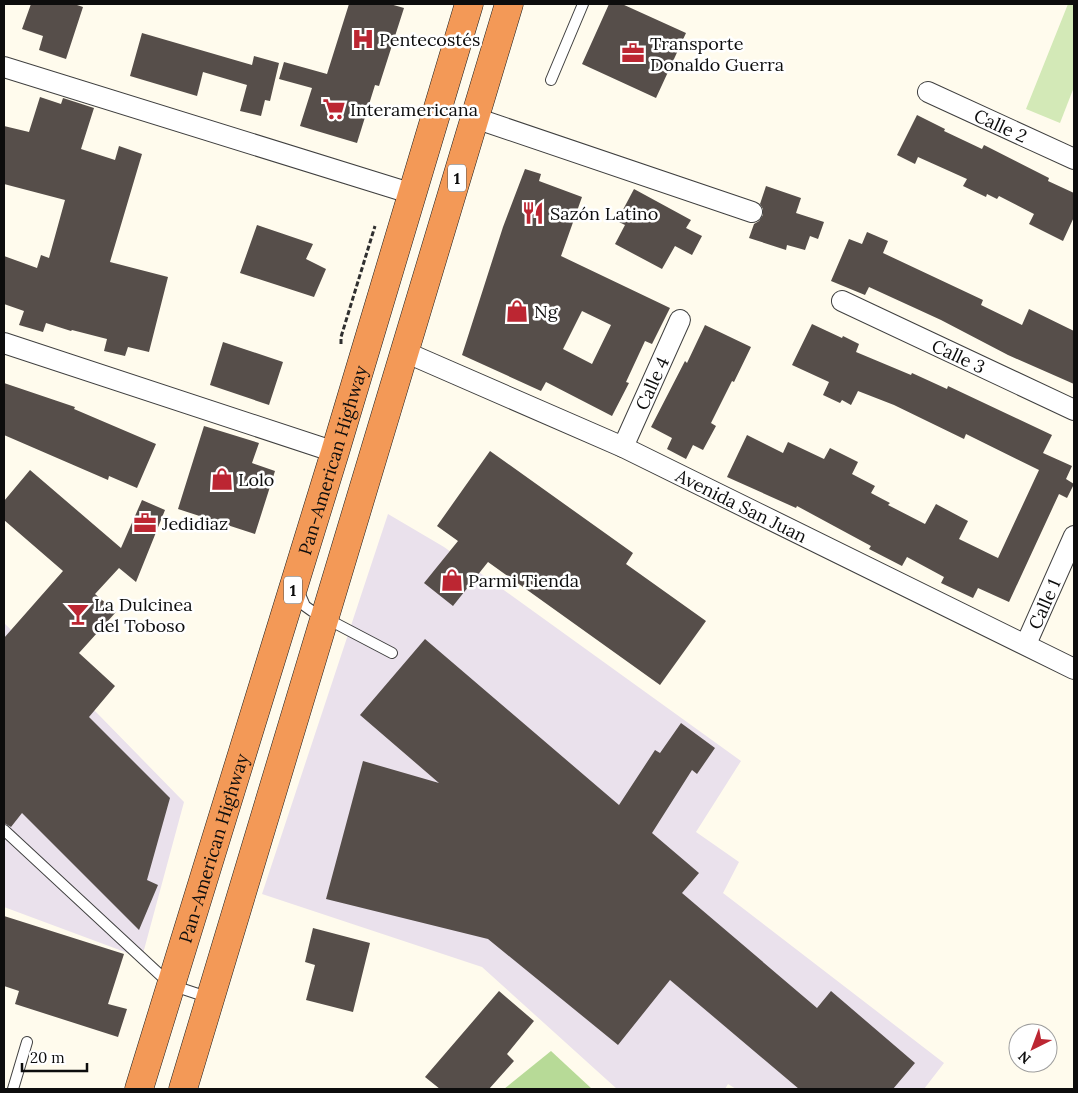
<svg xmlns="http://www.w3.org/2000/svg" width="1078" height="1093" viewBox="0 0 1078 1093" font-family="Lora,serif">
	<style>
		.industrial { fill: #eae1ec }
		.green { fill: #d3e9b7 }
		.forest { fill: #b7da97 }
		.building { fill: #564e4a; fill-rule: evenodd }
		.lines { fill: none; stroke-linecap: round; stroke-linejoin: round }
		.lane-casing { stroke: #404040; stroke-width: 12 }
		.street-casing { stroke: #404040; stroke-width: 22 }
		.highway-casing { stroke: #1e1e1e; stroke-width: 29 }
		.path { stroke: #2f2f2f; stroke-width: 3; stroke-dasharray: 5 2.5; stroke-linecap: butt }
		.lane { stroke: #fff; stroke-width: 10 }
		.street { stroke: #fff; stroke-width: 20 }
		.highway { stroke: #f39957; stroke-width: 28 }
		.labels { text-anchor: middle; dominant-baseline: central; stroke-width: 5; stroke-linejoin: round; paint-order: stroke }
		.shield { fill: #fff; stroke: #565656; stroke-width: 1 }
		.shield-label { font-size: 16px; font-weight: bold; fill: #0d0d0d }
		.poi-label { font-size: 18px; fill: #0d0d0d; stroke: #fff; text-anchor: start }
		.street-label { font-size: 18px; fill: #0d0d0d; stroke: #fff }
	</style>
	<rect width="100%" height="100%" fill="#fffbed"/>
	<!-- industrial -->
	<path class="industrial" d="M388 514 444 547 741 761 696 832 739 862 723 893 944 1063 924 1089H736L728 1084 725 1089H617L482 967 262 894Z
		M4 623 96 712 184 802 141 961 125 952 4 907Z"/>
	<!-- green -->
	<path class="green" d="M1068 4H1074V87L1060 123 1026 109Z"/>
	<!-- forest -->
	<path class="forest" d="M551 1051 592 1089H504Z"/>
	<!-- building -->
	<path class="building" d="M31 4H74L83 7 66 59 39 50 43 36 22 29Z
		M349 4H390L404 8 379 86 375 85 357 143 300 126 312 88 279 79 284 62 327 74Z
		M609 4H622L686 33 656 98 582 64Z
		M142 33 252 65 254 56 279 63 270 101 265 100 261 116 240 111 247 85 203 72 197 96 130 76Z
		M40 97 61 104 63 98 94 108 81 149 115 160 119 146 142 154 110 262 168 277 149 352 128 347 125 356 104 351 107 339 72 330 71 331 46 323 43 332 19 325 24 311 4 304V256L37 268 41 255 49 258 65 200 4 184V126L29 132Z
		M917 115 945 129 944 131 982 149 984 145 1049 178 1048 181 1074 193V217L1063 241 1029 224 1034 214 999 196 997 199 987 194 986 197 963 186 967 179 918 157 915 164 897 155Z
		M525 169 541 174 539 181 582 197 561 256 670 308 652 344 645 341 626 382 629 383 612 416 546 382 541 391 462 355 503 227ZM582 311 611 325 592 364 563 349Z
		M766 186 801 198 796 213 824 222 818 239 810 236 805 250 787 245 786 250 749 238 754 224 759 221 763 215V209L760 204Z
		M634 189 691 220 686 228 702 236 692 255 675 246 662 269 615 244 625 225 617 221Z
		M257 225 313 244 306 259 326 269 314 297 240 273Z
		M867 232 888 241 883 253 983 300 981 305 1022 325 1029 309 1074 331V384L1008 355 941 320 869 287 865 295 831 281 849 239 862 244Z
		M812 324 842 338 843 336 859 344 856 352 911 375 912 373 947 389 948 386 1052 435 1043 453 1072 466 1066 479 1074 484 1067 498 1059 494 1009 602 978 588 973 598 941 583 944 577 907 557 902 566 869 549 871 546 797 506 796 508 727 477 747 435 783 453 788 442 824 459 830 448 858 462 852 474 875 486 871 493 890 503 888 505 925 524 936 504 968 521 959 539 998 558 1039 470 966 434 964 439 894 405 858 391 851 405 842 400 840 403 823 395 829 382 792 365Z
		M705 325 751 347 734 382 732 381 711 423 716 426 703 450 693 445 686 459 667 449 672 438 651 427 685 361 687 363Z
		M223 342 283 362 269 405 210 385Z
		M4 383 75 407 74 409 156 444 137 488 109 476 108 480 4 435Z
		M204 426 259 443 252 463 275 471 255 534 178 509Z
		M490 451 633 553 626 564 706 621 660 685 488 562 453 606 424 583 458 541 437 526Z
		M30 470 121 548 142 500 165 510 136 582 119 568 95 594 116 612 79 653 115 686 89 717 170 798 147 880 158 885 139 930 22 813 11 827 4 823V638L63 571 4 520V501Z
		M425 639 619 805 655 750 660 753 681 723 715 748 697 774 692 770 652 833 699 873 682 893 817 1008 831 991 915 1063 893 1089H799L670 980 618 1045 488 939 326 899 363 761 439 783 360 715Z
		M4 916 124 954 108 1004 127 1009 118 1037 15 1004 19 991 4 986Z
		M313 928 370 943 353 1012 306 1000 315 965 305 962Z
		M499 991 534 1021 507 1054 514 1061 489 1089H440L425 1077Z"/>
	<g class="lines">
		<defs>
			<path id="lane" d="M551 80 583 4
				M298 590 305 606 312 611 392 653
				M4 830 171 985 210 998
				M13 1089 27 1042"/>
			<g id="street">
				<path d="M4 67 413 194"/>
				<path id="s1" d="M928 92 1074 159"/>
				<path d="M475 118 752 212"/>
				<path id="s2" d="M842 301 1074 410"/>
				<path d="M4 343 335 452"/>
				<path id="s3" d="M405 352 623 447 1074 669"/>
				<path id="s4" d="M623 447 680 320"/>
				<path id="s5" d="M1026 644 1074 536"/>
			</g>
			<g id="highway">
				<path id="s6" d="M139 1089 335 452 469 4"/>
				<path d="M183 1089 509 4"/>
			</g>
		</defs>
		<!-- lane casing -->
		<use href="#lane" class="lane-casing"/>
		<!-- street casing -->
		<use href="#street" class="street-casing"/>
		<!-- highway casing -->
		<use href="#highway" class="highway-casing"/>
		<!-- path -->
		<path class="path" d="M341 344V337L375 226"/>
		<!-- lane -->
		<use href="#lane" class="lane"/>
		<!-- street -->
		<use href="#street" class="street"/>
		<!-- highway -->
		<use href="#highway" class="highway"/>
	</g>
	<!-- icons -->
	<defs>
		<symbol id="hospital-bare" viewBox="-9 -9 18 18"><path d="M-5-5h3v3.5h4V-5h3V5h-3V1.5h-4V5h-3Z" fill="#bc2632" stroke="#fff" stroke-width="2.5" paint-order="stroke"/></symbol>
		<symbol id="office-bare" viewBox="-9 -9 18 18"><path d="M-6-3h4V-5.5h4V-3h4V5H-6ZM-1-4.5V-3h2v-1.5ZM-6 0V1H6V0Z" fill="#bc2632" stroke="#fff" stroke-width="2.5" paint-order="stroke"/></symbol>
		<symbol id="supermarket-bare" viewBox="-9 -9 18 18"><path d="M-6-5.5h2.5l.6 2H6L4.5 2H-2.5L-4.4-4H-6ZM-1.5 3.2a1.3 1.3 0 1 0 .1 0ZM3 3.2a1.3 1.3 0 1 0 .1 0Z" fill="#bc2632" stroke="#fff" stroke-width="2.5" paint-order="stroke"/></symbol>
		<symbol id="restaurant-bare" viewBox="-9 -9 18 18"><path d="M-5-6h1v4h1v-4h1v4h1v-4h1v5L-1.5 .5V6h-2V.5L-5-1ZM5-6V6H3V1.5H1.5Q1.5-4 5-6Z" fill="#bc2632" stroke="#fff" stroke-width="2.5" paint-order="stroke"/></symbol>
		<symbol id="shop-bare" viewBox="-9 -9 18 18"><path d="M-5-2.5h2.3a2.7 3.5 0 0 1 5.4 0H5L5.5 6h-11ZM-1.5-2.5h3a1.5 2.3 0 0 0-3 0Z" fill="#bc2632" stroke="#fff" stroke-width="2.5" paint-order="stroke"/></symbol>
		<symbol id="bar-bare" viewBox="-9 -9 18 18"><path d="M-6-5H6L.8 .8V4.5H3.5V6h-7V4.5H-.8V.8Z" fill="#bc2632" stroke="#fff" stroke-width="2.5" paint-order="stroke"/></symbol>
	</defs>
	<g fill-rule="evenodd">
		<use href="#hospital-bare" x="347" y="23" width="32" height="32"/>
		<use href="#office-bare" x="617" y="37" width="32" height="32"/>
		<use href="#supermarket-bare" x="318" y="93" width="32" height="32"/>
		<use href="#restaurant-bare" x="517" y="197" width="32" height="32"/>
		<use href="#shop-bare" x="501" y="295" width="32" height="32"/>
		<use href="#shop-bare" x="206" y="463" width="32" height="32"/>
		<use href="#office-bare" x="129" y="507" width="32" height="32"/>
		<use href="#shop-bare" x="436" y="564" width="32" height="32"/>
		<use href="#bar-bare" x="62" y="598" width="32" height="32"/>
	</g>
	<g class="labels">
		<!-- shield labels -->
		<g class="shield">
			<rect x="448" y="164.5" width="18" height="27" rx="4"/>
			<rect x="284" y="576.5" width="18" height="27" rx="4"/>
		</g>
		<g class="shield-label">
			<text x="457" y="178">1</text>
			<text x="293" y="590">1</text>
		</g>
		<!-- poi labels -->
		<g class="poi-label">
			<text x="379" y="39">Pentecostés</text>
			<text x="650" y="43">Transporte<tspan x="650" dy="21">Donaldo Guerra</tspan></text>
			<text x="350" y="109">Interamericana</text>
			<text x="550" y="213">Sazón Latino</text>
			<text x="534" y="311">Ng</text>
			<text x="238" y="479">Lolo</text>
			<text x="162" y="523">Jedidiaz</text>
			<text x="468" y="580">Parmi Tienda</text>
			<text x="94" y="604">La Dulcinea<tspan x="94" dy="21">del Toboso</tspan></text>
		</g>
		<!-- street labels -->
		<g class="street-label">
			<text stroke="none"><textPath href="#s1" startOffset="80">Calle 2</textPath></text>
			<text stroke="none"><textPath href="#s2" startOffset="129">Calle 3</textPath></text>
			<text stroke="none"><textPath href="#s4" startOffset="70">Calle 4</textPath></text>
			<text stroke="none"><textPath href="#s6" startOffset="658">Pan-American Highway</textPath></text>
			<text stroke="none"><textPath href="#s3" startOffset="370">Avenida San Juan</textPath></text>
			<text stroke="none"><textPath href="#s5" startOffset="44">Calle 1</textPath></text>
			<text stroke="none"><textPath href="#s6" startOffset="252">Pan-American Highway</textPath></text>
		</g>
	</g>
	<!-- border -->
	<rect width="1078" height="1093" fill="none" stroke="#0d0d0d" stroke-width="10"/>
	<!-- north arrow -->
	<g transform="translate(1033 1048) rotate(222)"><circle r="24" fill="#ffffff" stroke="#9e9e9e"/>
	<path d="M0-4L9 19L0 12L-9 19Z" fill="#bc2632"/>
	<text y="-8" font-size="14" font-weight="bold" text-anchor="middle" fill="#0d0d0d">N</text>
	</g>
	<!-- scale -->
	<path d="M22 1063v8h65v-8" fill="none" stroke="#0d0d0d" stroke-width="2.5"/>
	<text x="30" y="1063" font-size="15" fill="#0d0d0d" stroke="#ffffff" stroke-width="4" paint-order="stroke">20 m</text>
</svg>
